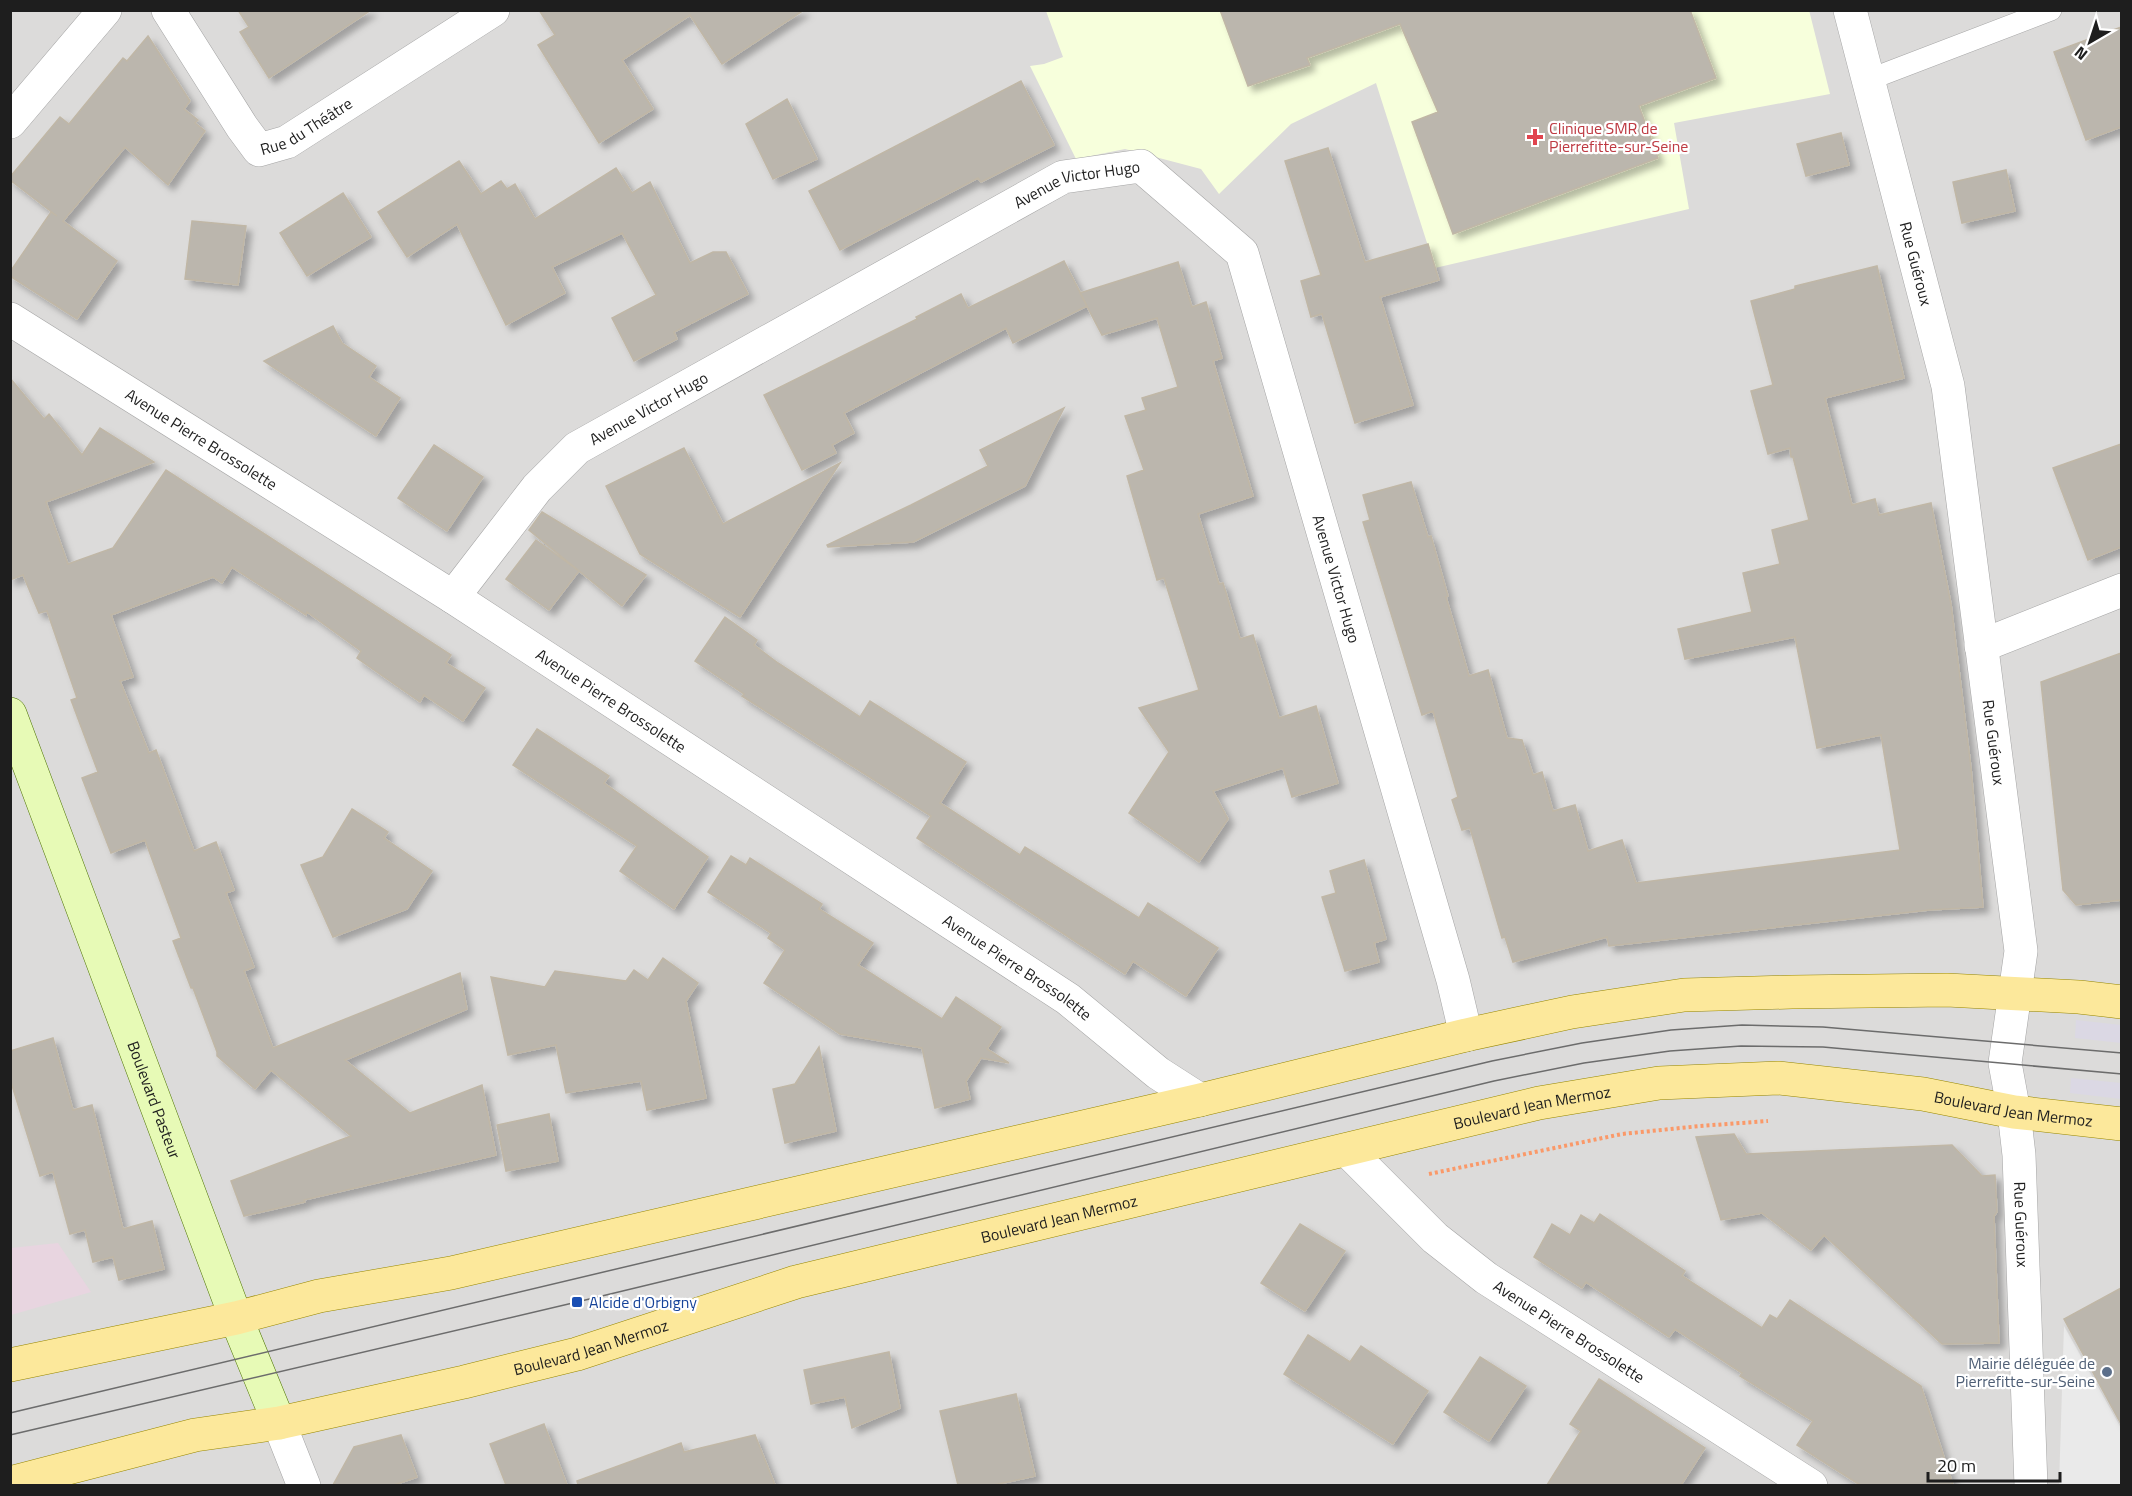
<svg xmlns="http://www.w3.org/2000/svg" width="2132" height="1496" viewBox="0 0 2132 1496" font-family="'Titillium Web',sans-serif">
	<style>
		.residential { fill: #dcdbda }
		.industrial { fill: #e8d5e0 }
		.education { fill: #f7ffdc }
		.parking { fill: #eaeaea }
		.plaza { fill: #dbd8e4 }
		.building { fill: #bbb6ad; stroke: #c0b7a6; stroke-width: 1.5; filter: url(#shadow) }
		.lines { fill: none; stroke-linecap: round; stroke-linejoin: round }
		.service-casing { stroke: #a5a5a5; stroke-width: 22 }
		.minor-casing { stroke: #a5a5a5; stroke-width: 34 }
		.tertiary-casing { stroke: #a5a5a5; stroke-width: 34 }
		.secondary-casing { stroke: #4f7504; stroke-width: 34 }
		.primary-casing { stroke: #978700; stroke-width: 34 }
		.path { stroke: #fa9969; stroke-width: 4; stroke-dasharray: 3 3; stroke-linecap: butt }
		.service { stroke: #fff; stroke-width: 21 }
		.minor { stroke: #fff; stroke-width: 33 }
		.tertiary { stroke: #fff; stroke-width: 33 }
		.secondary { stroke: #e7fab6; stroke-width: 33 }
		.primary { stroke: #fce89b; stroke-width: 33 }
		.tram { stroke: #6c6c6c; stroke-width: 1.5 }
		.health-dot { fill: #e0444e; stroke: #fff; stroke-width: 2 }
		.transit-dot { fill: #1a4fb4; stroke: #fff; stroke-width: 2 }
		.service-dot { fill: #5c6f8a; stroke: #fff; stroke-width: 2 }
		.labels { text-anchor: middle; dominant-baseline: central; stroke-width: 4.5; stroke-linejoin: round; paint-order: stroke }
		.street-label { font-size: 16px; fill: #1e1e1e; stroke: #fff }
		.health-label { font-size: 16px; fill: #be3a42; stroke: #fff; text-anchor: start }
		.transit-label { font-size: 16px; fill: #164399; stroke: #fff; text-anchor: start }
		.service-label { font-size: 16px; fill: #4e5e75; stroke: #fff; text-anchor: end }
	</style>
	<defs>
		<filter id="shadow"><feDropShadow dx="5.5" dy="5.5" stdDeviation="3" flood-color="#0004"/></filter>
	</defs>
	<rect width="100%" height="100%" fill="#efeee3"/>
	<!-- residential -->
	<path class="residential" d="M11 11H2121V1485H11Z"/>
	<!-- industrial -->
	<path class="industrial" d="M58 1243 91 1292 11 1315V1248Z"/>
	<!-- education -->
	<path class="education" d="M1809 10 1830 94 1674 123 1689 209 1435 268 1376 83 1291 124 1219 194 1201 169 1125 149 1076 159 1030 66 1044 64 1063 57 1046 11Z"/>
	<!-- parking -->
	<path class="parking" d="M2064 1326 2121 1428V1485H2059Z"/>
	<!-- plaza -->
	<path class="plaza" d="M2076 1020 2121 1025V1043L2075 1038Z
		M2071 1078 2121 1083V1099L2070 1093Z"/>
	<!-- building -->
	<path class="building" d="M238 10H371L269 78 240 32 249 27Z
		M539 10H804L722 64 690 15 622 60 653 109 599 143 538 45 555 35Z
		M1220 10H1690L1716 78 1639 106 1658 158 1453 234 1412 122 1438 112 1400 24 1307 58 1310 65 1248 86Z
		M2121 27V127L2086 140 2054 52Z
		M148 36 190 101 184 109 198 120 195 123 205 131 168 185 125 147 63 221 117 261 77 319 10 276V272L51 212 57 216 10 180V177L60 117 69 124 123 58 127 61Z
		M1021 81 1054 145 981 182 978 178 840 250 809 191Z
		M787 99 817 159 773 179 746 124Z
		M1841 133 1849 165 1806 176 1797 144Z
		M1328 148 1365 262 1428 244 1439 280 1380 297 1413 405 1355 423 1322 314 1311 317 1301 281 1321 275 1285 161Z
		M459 161 481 194 501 181 507 189 515 184 535 219 616 168 632 193 650 182 690 263 713 252H726L748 294 674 332 677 339 634 361 612 318 656 295 622 233 552 267 565 293 506 325 457 224 407 257 378 212Z
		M2006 170 2015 211 1962 223 1953 182Z
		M343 193 371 237 307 276 280 233Z
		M192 221 246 226 238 285 185 279Z
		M1064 261 1087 306 1013 343 1006 328 844 413 854 433 832 445 836 453 802 470 764 395 917 319 916 317 961 294 968 308Z
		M1178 262 1192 307 1206 302 1222 358 1213 361 1253 496 1198 514 1219 584 1223 583 1240 639 1253 635 1279 718 1316 706 1338 783 1292 797 1283 768 1213 791 1228 819 1199 862 1129 813 1169 752 1139 708 1199 690 1164 578 1157 580 1127 476 1144 470 1125 416 1146 410 1142 398 1178 387 1157 318 1102 335 1080 293Z
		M1877 266 1904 378 1825 398 1852 505 1875 499 1879 515 1931 503 1951 604 1971 768 1983 907 1929 910 1609 946 1607 937 1513 962 1505 937 1502 938 1470 828 1462 830 1452 800 1458 797 1433 711 1422 715 1363 522 1370 520 1363 495 1411 482 1428 537 1431 536 1448 596 1446 597 1469 676 1488 670 1507 738 1522 740 1533 775 1542 772 1553 811 1575 805 1588 851 1622 840 1636 883 1900 850 1881 735 1817 748 1795 637 1685 659 1678 629 1752 612 1743 573 1780 564 1772 530 1809 520 1793 457H1791L1790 448 1768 454 1751 391 1773 385 1751 301 1795 289V286Z
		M333 326 342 343 376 366 369 377 400 398 376 436 264 361Z
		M10 378 44 419 49 414 82 455 100 428 154 462 46 502 68 564 113 548 166 470 451 655 446 663 485 688 463 721 424 695 420 702 357 658 361 651 307 612 306 615 232 567 222 583 213 577 111 615 133 677 120 681 149 753 156 750 194 851 216 842 234 890 226 893 254 967 244 971 273 1048 460 973 467 1009 345 1060 410 1113 482 1085 496 1155 304 1200 305 1202 244 1216 231 1181 351 1136 271 1070 255 1089 217 1056V1052L193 988H191L173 941 181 938 145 840 111 853 82 778 98 772 71 700 77 698 47 611 39 613 23 575 10 580Z
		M1064 408 1025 486 913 542 828 547 827 545 911 505 988 466 980 450Z
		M2121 444V547L2088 560 2053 468Z
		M434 445 483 477 447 531 398 498Z
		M684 448 723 524 840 463 740 617 640 554 606 486Z
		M542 512 646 575 622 606 529 530Z
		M536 540 579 571 549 610 506 579Z
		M725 617 757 640 754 645 778 663 860 717 870 701 966 762 940 803 1020 855 1025 847 1139 918 1148 903 1218 948 1186 996 1133 961 1125 974 917 838 931 816 742 696 744 694 695 661Z
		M2121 653V900L2076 905 2063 890 2041 682Z
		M537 729 609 776 604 783 708 857 674 909 620 871 637 846 513 765Z
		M352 809 388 832 384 838 432 871 407 909 333 937 301 865 323 857Z
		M731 856 746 865 750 858 822 904 819 909 873 943 858 965 942 1019 956 997 1001 1027 987 1049 1009 1063 981 1058 966 1081 970 1099 935 1108 922 1048 840 1034 764 983 785 950 768 938 771 933 708 892Z
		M1364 860 1386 939 1374 943 1379 962 1345 971 1322 897 1336 893 1330 871Z
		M663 958 698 983 686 1001 706 1098 647 1110 641 1081 566 1093 556 1045 508 1055 491 977 545 987 555 971 626 981 634 970 648 980Z
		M53 1038 73 1110 92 1105 123 1229 152 1221 164 1269 119 1280 113 1257 93 1262 85 1230 70 1234 53 1172 40 1176 10 1079V1051Z
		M819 1047 836 1131 785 1143 773 1089 795 1084Z
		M549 1114 558 1161 506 1171 497 1125Z
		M1734 1134 1746 1154 1952 1145 1982 1176 1995 1175 1997 1212 1994 1216 1999 1343 1942 1344 1824 1235 1811 1250 1762 1213 1721 1220 1696 1137Z
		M1600 1214 1685 1271 1682 1276 1762 1328 1770 1315 1777 1319 1790 1300 1921 1386 1953 1485H1860L1797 1445 1813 1421 1740 1376 1742 1373 1675 1329 1669 1337 1586 1282 1582 1288 1534 1257 1552 1224 1570 1235 1581 1215 1594 1223Z
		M1300 1224 1345 1251 1305 1311 1261 1283Z
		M2121 1288V1424L2064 1319Z
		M1308 1335 1350 1362 1361 1346 1428 1391 1393 1444 1284 1374Z
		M889 1352 900 1408 852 1428 845 1397 811 1404 804 1370Z
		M1480 1357 1526 1386 1489 1441 1444 1412Z
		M1599 1379 1705 1448 1681 1485H1547L1581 1431 1570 1424Z
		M1016 1394 1035 1476 994 1485H958L940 1411Z
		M544 1424 567 1485H506L490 1444Z
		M401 1435 417 1477 394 1485H333L354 1447Z
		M755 1435 775 1485H578L577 1481 681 1443 684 1452Z"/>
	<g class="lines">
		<defs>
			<path id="service" d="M1868 80 2051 10"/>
			<g id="minor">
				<path id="s1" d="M168 10 242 127 259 150 287 142 493 10"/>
				<path id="s2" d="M1850 10 1948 386 2021 951 2005 1063 2014 1112 2019 1155 2031 1486"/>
				<path id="s3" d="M10 319 453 597 1068 999 1158 1073 1200 1100"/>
				<path id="s4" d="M453 597 537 488 577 448 1063 177 1141 166 1242 253 1453 980 1466 1035"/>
				<path d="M1981 646 2122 590"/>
				<path id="s5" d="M1347 1150 1435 1238 1486 1278 1811 1486"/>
			</g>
			<path id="tertiary" d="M10 122 105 10
				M279 1423 304 1486"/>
			<g id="secondary">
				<path id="s6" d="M10 714 236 1318 279 1423"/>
			</g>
			<g id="primary">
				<path d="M10 1365 236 1318 319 1296 451 1273 1200 1100 1466 1035 1572 1012 1684 995 1792 992 1947 990 2079 997 2122 1002"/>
				<path id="s7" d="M10 1483 195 1435 279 1423 464 1382 577 1354 796 1282 1539 1103 1659 1083 1778 1078 1923 1094 2014 1112 2122 1124"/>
			</g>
		</defs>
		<!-- service casing -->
		<use href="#service" class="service-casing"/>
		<!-- minor casing -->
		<use href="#minor" class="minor-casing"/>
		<!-- tertiary casing -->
		<use href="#tertiary" class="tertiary-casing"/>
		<!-- secondary casing -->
		<use href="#secondary" class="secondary-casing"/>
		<!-- primary casing -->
		<use href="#primary" class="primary-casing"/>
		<!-- path -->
		<path class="path" d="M1429 1174 1622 1134 1700 1126 1768 1121"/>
		<!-- service -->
		<use href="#service" class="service"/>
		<!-- minor -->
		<use href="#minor" class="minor"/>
		<!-- tertiary -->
		<use href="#tertiary" class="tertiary"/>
		<!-- secondary -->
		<use href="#secondary" class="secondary"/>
		<!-- primary -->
		<use href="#primary" class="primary"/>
		<!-- tram -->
		<path class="tram" d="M10 1413 1492 1061 1582 1043 1671 1030 1742 1025 1823 1027 2122 1053
			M10 1435 577 1302 1494 1081 1584 1063 1670 1051 1741 1046 1823 1047 2122 1074"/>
	</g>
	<!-- markers -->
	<path class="health-dot" d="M1532 128h6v6h6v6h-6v6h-6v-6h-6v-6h6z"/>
	<rect class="transit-dot" x="571" y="1296" width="12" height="12" rx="3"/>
	<circle class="service-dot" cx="2107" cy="1372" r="6"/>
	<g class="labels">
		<!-- street labels -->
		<g class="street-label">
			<text stroke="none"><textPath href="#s1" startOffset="220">Rue du Théâtre</textPath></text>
			<text stroke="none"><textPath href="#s4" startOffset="762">Avenue Victor Hugo</textPath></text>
			<text stroke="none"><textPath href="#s2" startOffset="262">Rue Guéroux</textPath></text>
			<text stroke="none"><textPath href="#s4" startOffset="276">Avenue Victor Hugo</textPath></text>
			<text stroke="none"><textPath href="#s3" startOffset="226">Avenue Pierre Brossolette</textPath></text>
			<text stroke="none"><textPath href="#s4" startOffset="1302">Avenue Victor Hugo</textPath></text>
			<text stroke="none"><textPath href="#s3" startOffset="712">Avenue Pierre Brossolette</textPath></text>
			<text stroke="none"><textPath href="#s2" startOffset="748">Rue Guéroux</textPath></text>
			<text stroke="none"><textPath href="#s3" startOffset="1198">Avenue Pierre Brossolette</textPath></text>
			<text stroke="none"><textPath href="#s6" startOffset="412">Boulevard Pasteur</textPath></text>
			<text stroke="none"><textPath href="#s7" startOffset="1569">Boulevard Jean Mermoz</textPath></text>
			<text stroke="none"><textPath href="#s7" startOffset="2055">Boulevard Jean Mermoz</textPath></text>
			<text stroke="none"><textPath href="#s7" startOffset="1083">Boulevard Jean Mermoz</textPath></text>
			<text stroke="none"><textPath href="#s2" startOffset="1234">Rue Guéroux</textPath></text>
			<text stroke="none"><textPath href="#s5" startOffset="288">Avenue Pierre Brossolette</textPath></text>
			<text stroke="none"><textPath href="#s7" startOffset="597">Boulevard Jean Mermoz</textPath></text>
		</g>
		<!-- health labels -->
		<g class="health-label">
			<text x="1549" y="128">Clinique SMR de<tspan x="1549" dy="18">Pierrefitte-sur-Seine</tspan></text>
		</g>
		<!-- transit labels -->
		<g class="transit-label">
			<text x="589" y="1302">Alcide d'Orbigny</text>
		</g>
		<!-- service labels -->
		<g class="service-label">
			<text x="2095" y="1363">Mairie déléguée de<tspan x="2095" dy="18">Pierrefitte-sur-Seine</tspan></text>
		</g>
	</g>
	<!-- border -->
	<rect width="2132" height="1496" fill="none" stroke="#1e1e1e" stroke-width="24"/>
	<!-- north arrow -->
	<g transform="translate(2090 42) rotate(219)" stroke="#ffffff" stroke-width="4.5" paint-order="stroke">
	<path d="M0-4.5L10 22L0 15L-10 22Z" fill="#1e1e1e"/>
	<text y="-9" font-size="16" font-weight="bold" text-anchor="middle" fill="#1e1e1e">N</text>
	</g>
	<!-- scale -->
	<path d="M1928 1472v9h132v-9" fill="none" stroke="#1e1e1e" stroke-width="3"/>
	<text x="1937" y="1472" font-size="18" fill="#1e1e1e" stroke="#ffffff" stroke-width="4.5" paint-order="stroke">20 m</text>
</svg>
